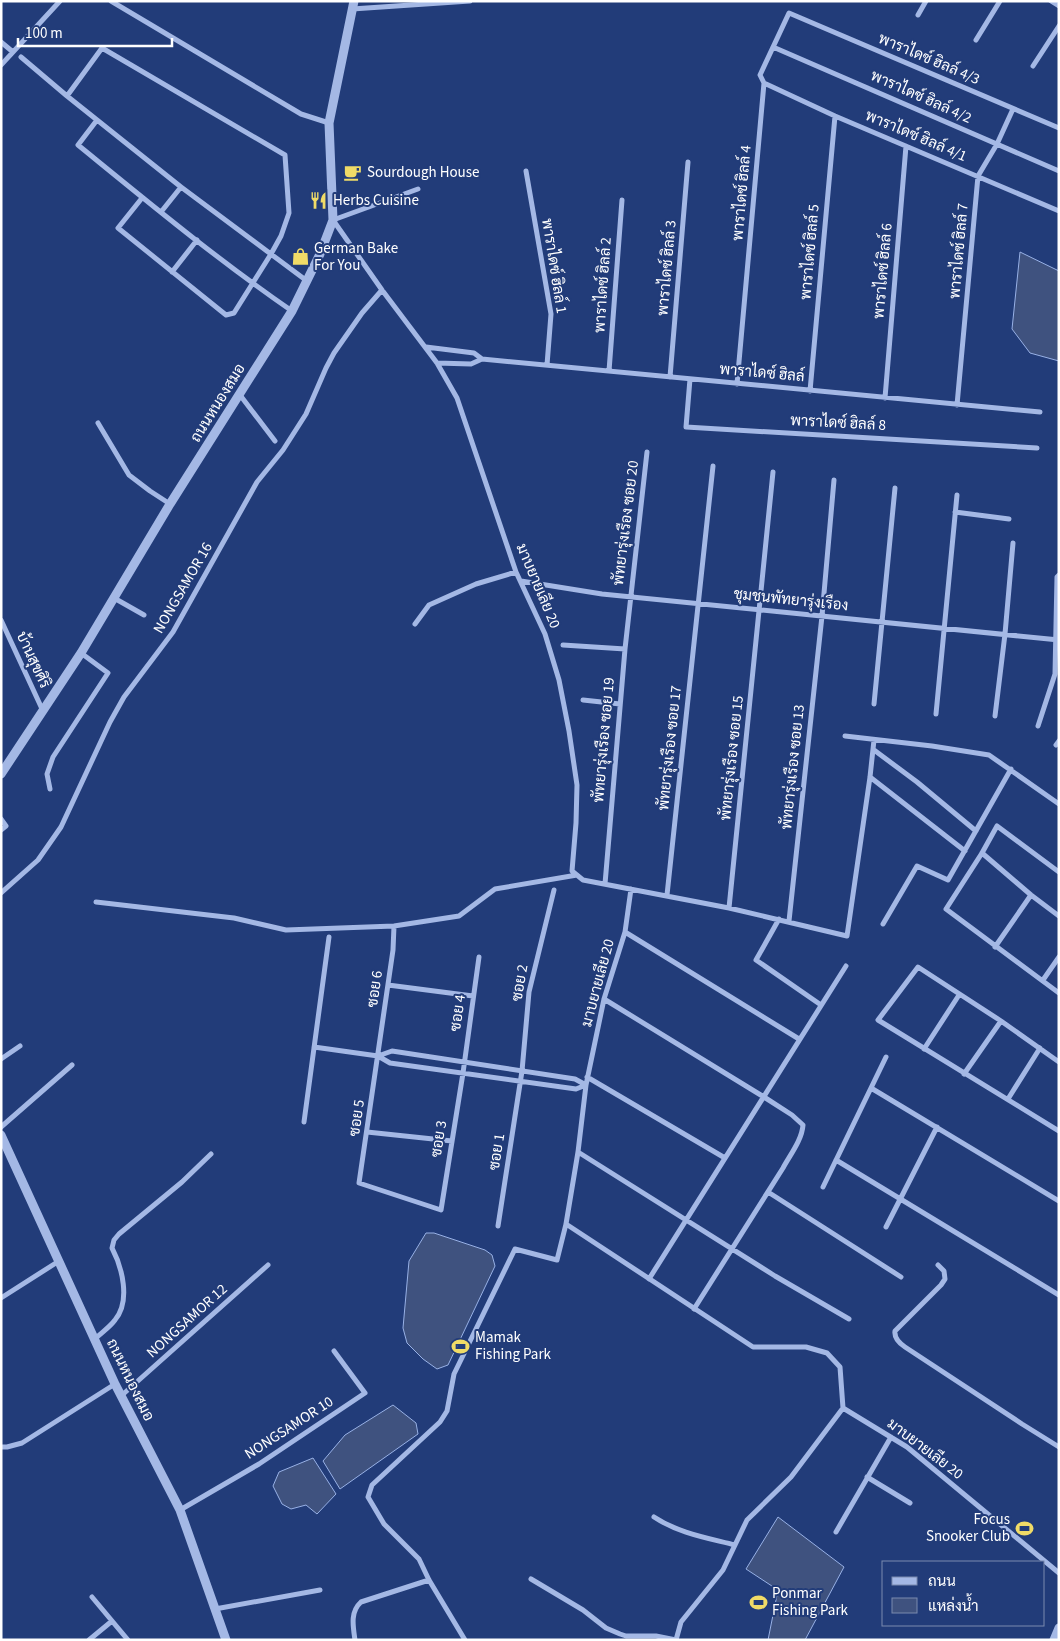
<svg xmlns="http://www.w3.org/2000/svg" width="1060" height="1641" viewBox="0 0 1060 1641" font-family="'Source Sans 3',Sarabun,sans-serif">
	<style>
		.water { fill: #3f527f; stroke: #98b1e6 }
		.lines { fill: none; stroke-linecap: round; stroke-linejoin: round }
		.minor { stroke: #a4b8e5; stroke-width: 5 }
		.tertiary { stroke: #a4b8e5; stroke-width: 9 }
		.labels { text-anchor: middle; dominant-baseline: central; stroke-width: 4; stroke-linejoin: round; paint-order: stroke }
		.street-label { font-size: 15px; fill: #fff; stroke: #223c79 }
		.poi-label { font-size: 15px; fill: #fff; stroke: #223c79; text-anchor: start }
	</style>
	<rect width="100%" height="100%" fill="#223c79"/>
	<!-- water -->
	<path class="water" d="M1020 252 1059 271V361L1030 353 1012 329Z
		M426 1233H434L485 1250 492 1255 495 1266 448 1365 437 1369 423 1359 407 1343 403 1328 409 1261Z
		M393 1405 416 1423 418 1434 340 1489 323 1461 345 1435Z
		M313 1458 336 1494 317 1514 306 1505 291 1509 282 1504 273 1486 279 1472Z
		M778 1517 844 1567 805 1640H768L778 1590 746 1569Z"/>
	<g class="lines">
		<!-- minor -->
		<path class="minor" d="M111 1 301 114 329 123
			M1051 1 1059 6
			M352 9 470 1
			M918 15 926 1
			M976 40 1000 1
			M1 42 13 52
			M773 47 1059 171
			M21 57 67 96 181 187 307 281
			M1 65 60 1
			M1033 66 1059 26
			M764 83 835 116 1059 211
			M67 96 102 48 285 155 289 213 281 236 271 254 234 313 226 315 118 228 142 198
			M97 120 78 145C148 202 218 260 292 311
			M526 171 551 314 547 365
			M418 189 333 220 382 290 437 363 457 398 516 572 545 634 559 680 569 731 577 785 576 823 572 871 583 880 729 908 847 936 870 777 874 740
			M161 212 181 187
			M172 272 197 240
			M426 347 474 353 482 359 471 364 437 363
			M482 359 1040 412
			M609 371 622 200
			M670 377 688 162
			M690 379 686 427 1037 448
			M737 384 764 83 760 75 789 13 1059 128
			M810 391 835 116
			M240 395 275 441
			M885 398 906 146
			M957 405 978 176 997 144 1013 109
			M98 423 129 475 150 491 170 504
			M955 512 1009 519
			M521 581 602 594 1059 640
			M114 598 144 615
			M1 620 43 711
			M415 624 429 605 476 584 516 572
			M563 645 625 649
			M583 700 620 704
			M874 704 895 488
			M936 714 957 495
			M995 716 1005 634 1013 543
			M1038 726 1055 674 1057 577 1059 575
			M845 736 932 746 989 755 1059 804
			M1056 745 1059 741
			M874 750 917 782 976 831
			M870 777 965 851
			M50 789 47 774 53 757 108 673 81 653
			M1 819 6 826 1 830
			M982 853 1031 895 1059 916
			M1059 872 997 826 982 853 946 909 1059 993
			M605 884 625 649 647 452
			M1 893 38 860 61 827 110 722 124 697 173 632 257 482 283 450 306 414 326 368 334 353 362 313 382 290
			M667 895 713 466
			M96 902 234 918 286 930 394 926 459 916 495 889 577 875
			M729 908 773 472
			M779 919 756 960 821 1005
			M789 921 822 616 834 480
			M883 924 917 866 948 880 1011 769
			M394 926 393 950 359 1183 441 1210 463 1073 479 957
			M625 932 799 1039
			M995 947 1031 895
			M1043 980 1059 957
			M388 985 473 996
			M604 999 764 1097 792 1115 803 1125C802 1140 790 1155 783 1168L694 1309
			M314 1047 378 1056 392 1051 575 1079 586 1085
			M924 1049 959 995
			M378 1056 390 1063 576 1089 586 1085
			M1 1059 20 1046
			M1059 1062 1001 1021 918 967 878 1020 1059 1131
			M964 1074 1001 1021
			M587 1077 725 1158
			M871 1088 1059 1201
			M1008 1099 1040 1048
			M304 1122 329 937
			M1 1127 72 1065
			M367 1132 452 1141
			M578 1152 775 1276 849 1319
			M836 1160 1059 1295
			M823 1187 886 1057
			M768 1192 901 1277
			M566 1224 753 1347H806L827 1353 840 1367 843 1408 907 1447 1059 1573
			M498 1226 522 1071 529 992 554 890
			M886 1227 937 1127
			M938 1265 944 1271 945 1279 941 1285 895 1331C894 1338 899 1343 905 1347L1022 1424 1059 1447
			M649 1279 846 966
			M1 1298 59 1261
			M95 1339C101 1333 110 1327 115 1320 131 1301 122 1267 112 1248L114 1240 119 1234 182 1182 211 1154
			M121 1396 268 1265
			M1 1447H7L22 1443 115 1384
			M867 1477 910 1503
			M180 1510 259 1464 365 1393 334 1351
			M654 1517C678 1533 708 1538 735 1545
			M836 1532 891 1437
			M531 1579 583 1610 606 1628 620 1634 626 1636H656L676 1640
			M92 1597 128 1640
			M215 1609 320 1590
			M89 1640 112 1621
			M355 1640C353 1626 350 1612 361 1602L429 1580
			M465 1640 429 1580 419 1559 384 1524 368 1497 372 1485 440 1422 447 1411 454 1374 515 1249 557 1260 566 1224 578 1152 586 1085 604 999 625 932 631 889
			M676 1640 681 1622 723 1570 747 1520 791 1477 843 1408"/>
		<!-- tertiary -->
		<path class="tertiary" d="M1 774 81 653 170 504 292 311 320 254 333 220 329 123 354 1
			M1 1135 115 1384 180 1510 226 1640
			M1054 1640 1059 1628"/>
	</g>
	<!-- icons -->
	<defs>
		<symbol id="cafe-bare" viewBox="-9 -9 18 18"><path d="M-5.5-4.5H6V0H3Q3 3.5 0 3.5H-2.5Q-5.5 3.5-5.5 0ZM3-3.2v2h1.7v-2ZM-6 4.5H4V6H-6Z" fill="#f0db67" stroke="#223c79" stroke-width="2.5" paint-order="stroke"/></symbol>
		<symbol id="restaurant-bare" viewBox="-9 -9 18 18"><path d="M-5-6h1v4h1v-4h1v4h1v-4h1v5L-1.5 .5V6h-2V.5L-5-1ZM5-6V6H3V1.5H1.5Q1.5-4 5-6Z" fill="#f0db67" stroke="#223c79" stroke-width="2.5" paint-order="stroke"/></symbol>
		<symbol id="shop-bare" viewBox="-9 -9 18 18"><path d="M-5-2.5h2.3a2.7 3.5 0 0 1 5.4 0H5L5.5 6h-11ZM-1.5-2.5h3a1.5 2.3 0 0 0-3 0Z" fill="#f0db67" stroke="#223c79" stroke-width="2.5" paint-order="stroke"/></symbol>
		<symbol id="stadium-bare" viewBox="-9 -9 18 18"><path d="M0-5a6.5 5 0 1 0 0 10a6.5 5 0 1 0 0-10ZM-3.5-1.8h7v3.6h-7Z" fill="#f0db67" stroke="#223c79" stroke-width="2.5" paint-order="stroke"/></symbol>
	</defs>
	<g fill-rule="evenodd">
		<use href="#cafe-bare" x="340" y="160" width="25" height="25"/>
		<use href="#restaurant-bare" x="306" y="188" width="25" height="25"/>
		<use href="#shop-bare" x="288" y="244" width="25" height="25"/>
		<use href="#stadium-bare" x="448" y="1334" width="25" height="25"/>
		<use href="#stadium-bare" x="1012" y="1516" width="25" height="25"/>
		<use href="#stadium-bare" x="746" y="1590" width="25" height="25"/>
	</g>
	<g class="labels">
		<!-- street labels -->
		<g class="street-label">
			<text transform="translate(929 59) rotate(23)">พาราไดซ์ ฮิลล์ 4/3</text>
			<text transform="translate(921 97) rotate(24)">พาราไดซ์ ฮิลล์ 4/2</text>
			<text transform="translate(916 136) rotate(23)">พาราไดซ์ ฮิลล์ 4/1</text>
			<text transform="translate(742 193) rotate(-85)">พาราไดซ์ ฮิลล์ 4</text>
			<text transform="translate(959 251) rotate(-85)">พาราไดซ์ ฮิลล์ 7</text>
			<text transform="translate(810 252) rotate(-85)">พาราไดซ์ ฮิลล์ 5</text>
			<text transform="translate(554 266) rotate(81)">พาราไดซ์ ฮิลล์ 1</text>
			<text transform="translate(667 268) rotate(-85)">พาราไดซ์ ฮิลล์ 3</text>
			<text transform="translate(883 271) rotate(-85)">พาราไดซ์ ฮิลล์ 6</text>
			<text transform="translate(603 285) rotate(-86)">พาราไดซ์ ฮิลล์ 2</text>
			<text transform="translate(762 373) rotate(5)">พาราไดซ์ ฮิลล์</text>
			<text transform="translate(218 403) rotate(-58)">ถนนหนองสมอ</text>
			<text transform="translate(838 423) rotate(3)">พาราไดซ์ ฮิลล์ 8</text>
			<text transform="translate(626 523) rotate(-83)">พัทยารุ่งเรือง ซอย 20</text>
			<text transform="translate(538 586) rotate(67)">มาบยายเลีย 20</text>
			<text transform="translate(183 588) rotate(-60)">NONGSAMOR 16</text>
			<text transform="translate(791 600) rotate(6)">ชุมชนพัทยารุ่งเรือง</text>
			<text transform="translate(33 660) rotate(65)">บ้านสุขศิริ</text>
			<text transform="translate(604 740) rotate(-85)">พัทยารุ่งเรือง ซอย 19</text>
			<text transform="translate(670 748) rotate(-84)">พัทยารุ่งเรือง ซอย 17</text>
			<text transform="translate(732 758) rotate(-84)">พัทยารุ่งเรือง ซอย 15</text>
			<text transform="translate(793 767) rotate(-84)">พัทยารุ่งเรือง ซอย 13</text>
			<text transform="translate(520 983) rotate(-80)">ซอย 2</text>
			<text transform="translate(598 983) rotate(-75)">มาบยายเลีย 20</text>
			<text transform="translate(375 989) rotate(-82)">ซอย 6</text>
			<text transform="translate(458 1013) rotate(-82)">ซอย 4</text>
			<text transform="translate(357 1118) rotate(-82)">ซอย 5</text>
			<text transform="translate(439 1139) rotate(-81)">ซอย 3</text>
			<text transform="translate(497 1152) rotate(-81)">ซอย 1</text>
			<text transform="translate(187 1321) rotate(-42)">NONGSAMOR 12</text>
			<text transform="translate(130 1380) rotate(64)">ถนนหนองสมอ</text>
			<text transform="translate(289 1428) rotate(-33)">NONGSAMOR 10</text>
			<text transform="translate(925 1449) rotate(37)">มาบยายเลีย 20</text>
		</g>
		<!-- poi labels -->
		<g class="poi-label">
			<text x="367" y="172">Sourdough House</text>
			<text x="333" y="200">Herbs Cuisine</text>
			<text x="314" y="248">German Bake<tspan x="314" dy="17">For You</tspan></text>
			<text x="475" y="1337">Mamak<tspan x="475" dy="17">Fishing Park</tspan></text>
			<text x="1010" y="1519" text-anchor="end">Focus<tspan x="1010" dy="17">Snooker Club</tspan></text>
			<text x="772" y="1593">Ponmar<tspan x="772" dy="17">Fishing Park</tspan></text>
		</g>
	</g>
	<!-- border -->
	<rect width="1060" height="1641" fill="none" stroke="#ffffff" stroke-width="5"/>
	<!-- legend -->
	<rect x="882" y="1561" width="162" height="65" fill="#223c79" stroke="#7a8aaf"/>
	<rect x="892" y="1577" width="25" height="8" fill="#a4b8e5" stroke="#7a8aaf"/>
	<text x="928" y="1586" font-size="15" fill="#ffffff">ถนน</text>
	<rect x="892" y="1598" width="25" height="15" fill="#3f527f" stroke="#7a8aaf"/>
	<text x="928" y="1611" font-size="15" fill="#ffffff">แหล่งน้ำ</text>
	<!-- scale -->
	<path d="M18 38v8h154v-8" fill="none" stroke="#ffffff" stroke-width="2.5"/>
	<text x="25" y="38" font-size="15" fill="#ffffff" stroke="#223c79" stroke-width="4" paint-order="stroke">100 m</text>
</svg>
